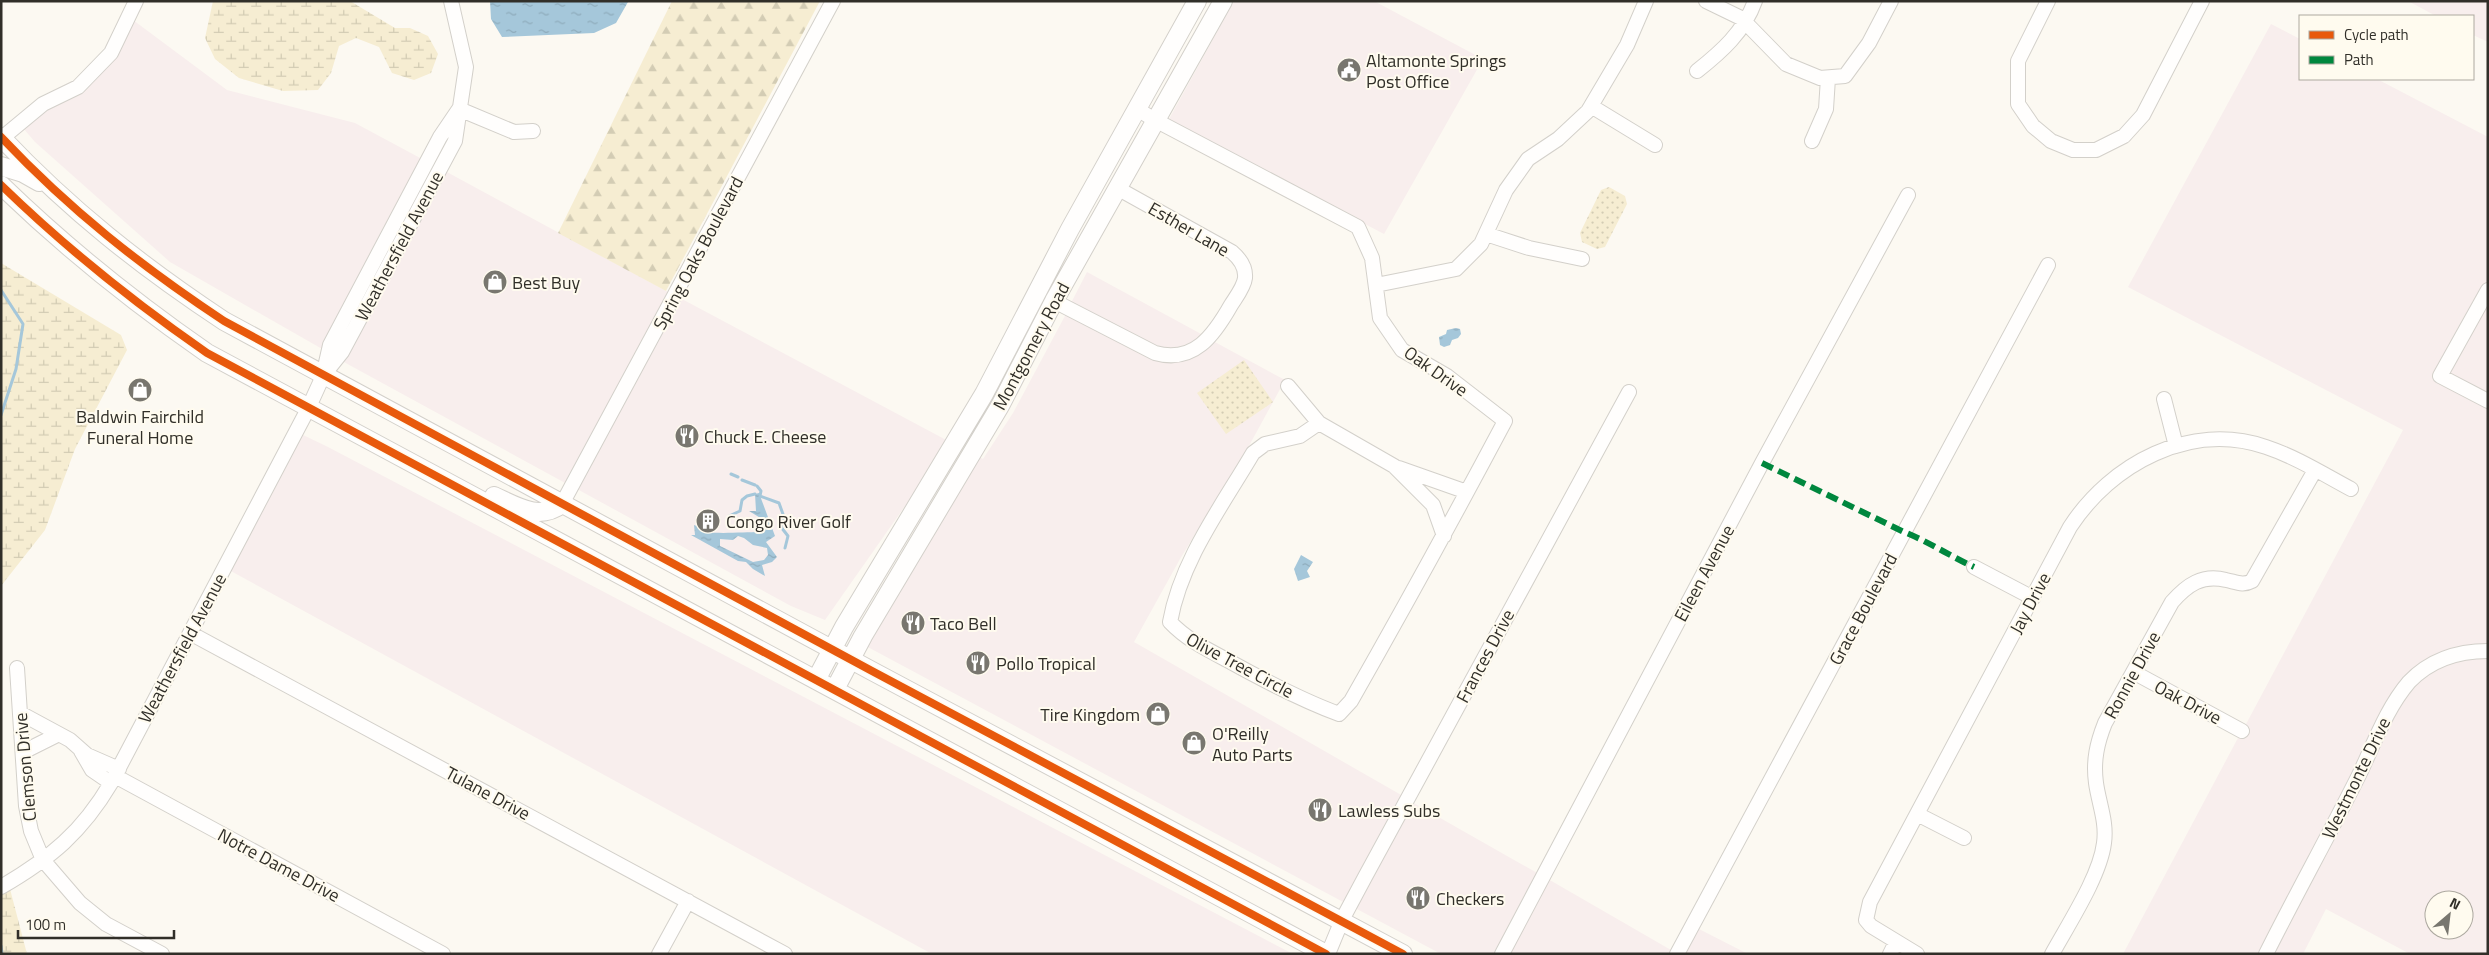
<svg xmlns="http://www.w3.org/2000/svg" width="2489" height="955" viewBox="0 0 2489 955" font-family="'Titillium Web',sans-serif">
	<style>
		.commercial { fill: #f8eeed; fill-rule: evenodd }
		.forest { fill: url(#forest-firs) }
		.wetland { fill: url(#wetland-marsh) }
		.park { fill: url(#park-dots) }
		.water { fill: url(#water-ripples); fill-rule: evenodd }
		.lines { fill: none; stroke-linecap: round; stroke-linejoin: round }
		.stream { stroke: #a5c7da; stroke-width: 3 }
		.minor-casing { stroke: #d3d0ca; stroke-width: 16 }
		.major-casing { stroke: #d3d0ca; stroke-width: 20 }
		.minor { stroke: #fffefd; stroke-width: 14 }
		.major { stroke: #fffefd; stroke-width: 18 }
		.quiet { stroke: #00873e; stroke-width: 6; stroke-dasharray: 12 6; stroke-linecap: butt }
		.cycleway-casing { stroke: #fffbef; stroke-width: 11 }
		.cycleway { stroke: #e8590c; stroke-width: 8 }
		.labels { text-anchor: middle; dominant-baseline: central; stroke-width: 4; stroke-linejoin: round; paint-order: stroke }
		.poi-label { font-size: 18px; fill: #312f29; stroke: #fffbef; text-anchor: start }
		.street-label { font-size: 18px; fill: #312f29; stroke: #fffbef }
	</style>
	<defs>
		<pattern id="forest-firs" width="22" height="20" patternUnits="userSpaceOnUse" patternTransform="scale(1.25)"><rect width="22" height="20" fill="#f6edd2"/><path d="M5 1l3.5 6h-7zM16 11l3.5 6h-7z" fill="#d3ccb4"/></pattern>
		<pattern id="wetland-marsh" width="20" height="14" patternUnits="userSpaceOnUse" patternTransform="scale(1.25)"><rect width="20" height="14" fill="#f6edd2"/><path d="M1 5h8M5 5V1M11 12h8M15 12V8" fill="none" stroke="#d3ccb4"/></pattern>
		<pattern id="park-dots" width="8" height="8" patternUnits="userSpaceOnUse" patternTransform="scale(1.25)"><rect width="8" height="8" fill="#f6edd2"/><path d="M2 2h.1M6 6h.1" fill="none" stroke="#d3ccb4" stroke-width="1.8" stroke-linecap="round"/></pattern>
		<pattern id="water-ripples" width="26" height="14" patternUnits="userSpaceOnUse" patternTransform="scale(1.25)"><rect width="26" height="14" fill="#a5c7da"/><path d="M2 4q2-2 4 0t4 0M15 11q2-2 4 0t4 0" fill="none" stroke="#8eabbb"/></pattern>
	</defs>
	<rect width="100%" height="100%" fill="#fcf9f2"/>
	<!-- commercial -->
	<path class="commercial" d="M1234 1H1374L1483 59 1384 234 1168 121Z
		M2408 1H2488V42L2473 35V16H2436Z
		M133 20 227 90 355 123 422 159 324 350 170 262 35 142 23 128 46 108 81 91Z
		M2271 24 2300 39V79H2377L2488 137V279L2432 378 2488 408V645L2424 663 2355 771 2259 954H2123L2239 736 2244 739 2249 728 2245 726 2403 430 2128 287Z
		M445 171 670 293 567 484 342 361Z
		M1087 272 1203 335 1182 350 1158 347 1071 303Z
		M680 298 950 442 825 620 791 606 577 489Z
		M2488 301V395L2447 373Z
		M1066 314 1152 358 1166 362 1184 361 1201 352 1213 341 1285 380 1250 444 1180 559 1134 642 1403 796 1345 903 864 645 977 456 983 459 1013 413Z
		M301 434 328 447 1293 954H932L229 570Z
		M2468 657H2488V954H2410L2326 909 2303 954H2271L2396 709 2413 686 2430 672 2444 664ZM2434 900H2464V930H2434Z
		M1412 802 1539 874 1496 954H1441L1355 908Z
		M1548 879 1671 950 1685 923 1687 924 1671 954H1508Z
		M1697 928 1748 954H1683Z"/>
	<!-- forest -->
	<path class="forest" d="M672 1H820L666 291 558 233Z"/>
	<!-- wetland -->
	<path class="wetland" d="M213 1H350L395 28H410L428 36 438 54 431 73 414 80 392 73 379 47 356 38 339 46 331 73 318 90 283 91 239 78 215 59 205 38Z
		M1 263 121 335 127 350 75 449 45 530 1 586Z
		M10 889 27 954H1V894Z"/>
	<!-- park -->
	<path class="park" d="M1609 187 1625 196 1627 204 1605 247 1597 249 1582 242 1580 233 1601 190Z
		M1244 360 1273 402 1226 434 1197 393Z"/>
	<!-- water -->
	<path class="water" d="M490 1H628V2L616 23 594 33 502 37 491 19Z
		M1456 328 1460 329 1461 334 1458 338 1452 340 1450 345 1444 347 1440 345 1439 337 1446 334 1447 330Z
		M759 493 775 536 766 542 777 557 772 562 762 565 765 576 753 569 746 562 738 561 691 535H695L694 525C699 527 705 531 709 532 718 534 747 532 759 532L763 523 762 519 749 511H756L755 494ZM738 536 744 538 753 545 767 548 768 555 764 560 753 562 720 546V539L733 540Z
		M1301 555 1313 562 1307 571 1310 577 1298 581 1294 569Z"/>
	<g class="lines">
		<!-- stream -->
		<path class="stream" d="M1 290 23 324 16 369 1 415
			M731 474 738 477
			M742 480 755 485
			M757 486 761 491 760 496 779 503 784 517 781 527 788 536 785 548
			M729 516 740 511 742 500 747 496 755 494
			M1 946 2 954"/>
		<defs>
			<path id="minor" d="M1706 1 1741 18 1786 64 1820 78 1845 76 1869 43 1891 1
				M2048 1 2018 61V104L2033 126 2051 141 2073 150H2096L2124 136 2143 115 2202 1
				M1697 71C1721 52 1744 32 1755 1
				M1591 106 1655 145
				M459 109 514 132 533 131
				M1137 109 1155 120 1358 227 1372 258 1380 318 1402 350 1447 376 1505 421C1455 515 1404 608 1351 701L1339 714C1301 700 1263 680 1227 660 1206 649 1186 639 1170 622 1181 560 1222 506 1253 453L1265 444 1300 436 1319 423 1394 466 1433 505 1444 536
				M2 138 43 104 78 87 111 53 136 1
				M1812 141 1826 109 1828 78
				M1486 234 1529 248 1582 259
				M1376 285 1456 269 1481 244 1506 190 1528 159 1558 139 1588 111 1627 45 1646 1
				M2488 290 2440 376 2488 401
				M1054 301 1155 353C1194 364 1214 335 1231 305 1236 297 1244 287 1245 278 1246 267 1239 258 1232 252L1117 188
				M326 372 342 352 455 141 466 67 451 1
				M1288 386 1319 423
				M2164 399 2176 446
				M1399 468 1467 492
				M562 504 833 1
				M1974 567 2033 598
				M190 633 785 954
				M17 668 26 806 31 831 43 860 80 903 106 924 162 954
				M2135 673 2242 731
				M20 713 70 740 87 755 119 769
				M81 751 92 770 111 783
				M23 752 59 734
				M115 776 443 954
				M1917 814 1964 838
				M1 887C51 858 82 832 111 783L308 409 323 376 330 345 440 137 459 109
				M659 954 688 901
				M1328 954 1342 920 1365 877 1629 392
				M1502 954 1762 463 1908 195
				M1677 954 2048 265
				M1890 954 1896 942
				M1917 954 1871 926 1866 920 1870 902 2070 527C2111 464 2190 421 2266 447 2296 457 2323 474 2351 489
				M2052 954C2069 923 2100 876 2104 843 2107 822 2099 804 2096 783 2093 761 2097 743 2105 723L2172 602C2187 585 2202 574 2226 580 2236 582 2243 586 2252 581L2315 470
				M2266 954C2296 894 2329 835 2359 775 2374 744 2386 709 2409 682 2430 660 2458 651 2488 651"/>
			<path id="major" d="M1 137C70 210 141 266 224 321L872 671 1403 954
				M1 166 23 173 39 182
				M1 185C67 249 132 301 207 353L1326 954
				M494 496C518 507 539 521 562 504
				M816 680 844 627 984 394 1070 229 1197 1
				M835 689 863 636 1000 406 1054 301 1223 1"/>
		</defs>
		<!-- minor casing -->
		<use href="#minor" class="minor-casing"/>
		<!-- major casing -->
		<use href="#major" class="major-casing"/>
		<!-- minor -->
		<use href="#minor" class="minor"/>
		<!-- major -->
		<use href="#major" class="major"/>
		<!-- quiet -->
		<path class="quiet" d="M1762 463 1904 532C1929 542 1950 556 1974 567"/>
		<defs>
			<path id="cycleway" d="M1 137C70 210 141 266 224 321L872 671 1403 954
				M1 185C67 249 132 301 207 353L1326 954"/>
		</defs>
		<!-- cycleway casing -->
		<use href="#cycleway" class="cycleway-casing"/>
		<!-- cycleway -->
		<use href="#cycleway" class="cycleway"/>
	</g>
	<!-- icons -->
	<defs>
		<symbol id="civic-disc" viewBox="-11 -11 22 22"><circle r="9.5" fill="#78766f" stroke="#fffbef"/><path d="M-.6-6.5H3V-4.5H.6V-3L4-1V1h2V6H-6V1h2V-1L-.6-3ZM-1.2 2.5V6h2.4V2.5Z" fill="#fff"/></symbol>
		<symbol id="shop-disc" viewBox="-11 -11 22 22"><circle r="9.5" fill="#78766f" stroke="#fffbef"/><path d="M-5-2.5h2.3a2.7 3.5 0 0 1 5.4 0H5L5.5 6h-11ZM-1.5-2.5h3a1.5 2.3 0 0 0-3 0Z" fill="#fff"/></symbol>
		<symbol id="restaurant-disc" viewBox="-11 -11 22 22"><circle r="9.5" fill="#78766f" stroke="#fffbef"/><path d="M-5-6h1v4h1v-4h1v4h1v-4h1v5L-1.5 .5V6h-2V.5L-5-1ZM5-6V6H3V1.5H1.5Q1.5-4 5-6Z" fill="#fff"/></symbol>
		<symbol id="building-disc" viewBox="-11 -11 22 22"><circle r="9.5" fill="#78766f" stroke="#fffbef"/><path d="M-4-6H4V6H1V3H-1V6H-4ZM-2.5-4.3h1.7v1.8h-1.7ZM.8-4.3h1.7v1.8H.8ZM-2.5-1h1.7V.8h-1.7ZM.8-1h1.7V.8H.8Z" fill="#fff"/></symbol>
	</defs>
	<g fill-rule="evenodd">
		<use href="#civic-disc" x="1335" y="56" width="28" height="28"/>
		<use href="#shop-disc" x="481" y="268" width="28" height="28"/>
		<use href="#shop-disc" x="126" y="376" width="28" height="28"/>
		<use href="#restaurant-disc" x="673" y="422" width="28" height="28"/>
		<use href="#building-disc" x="694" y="507" width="28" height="28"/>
		<use href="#restaurant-disc" x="899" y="609" width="28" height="28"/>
		<use href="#restaurant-disc" x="964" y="649" width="28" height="28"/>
		<use href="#shop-disc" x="1144" y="700" width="28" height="28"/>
		<use href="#shop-disc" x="1180" y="729" width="28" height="28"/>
		<use href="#restaurant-disc" x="1306" y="796" width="28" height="28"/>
		<use href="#restaurant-disc" x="1404" y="884" width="28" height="28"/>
	</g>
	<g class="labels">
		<!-- poi labels -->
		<g class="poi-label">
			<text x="1366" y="60">Altamonte Springs<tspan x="1366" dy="21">Post Office</tspan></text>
			<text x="512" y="282">Best Buy</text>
			<text x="140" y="416" text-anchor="middle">Baldwin Fairchild<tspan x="140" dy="21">Funeral Home</tspan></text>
			<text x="704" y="436">Chuck E. Cheese</text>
			<text x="726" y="521">Congo River Golf</text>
			<text x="930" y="623">Taco Bell</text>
			<text x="996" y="663">Pollo Tropical</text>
			<text x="1140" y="714" text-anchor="end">Tire Kingdom</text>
			<text x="1212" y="733">O'Reilly<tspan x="1212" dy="21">Auto Parts</tspan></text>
			<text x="1338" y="810">Lawless Subs</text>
			<text x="1436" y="898">Checkers</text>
		</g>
		<!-- street labels -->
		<g class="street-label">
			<text transform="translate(1189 229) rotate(30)">Esther Lane</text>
			<text transform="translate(399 246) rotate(-62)">Weathersfield Avenue</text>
			<text transform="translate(698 253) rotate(-62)">Spring Oaks Boulevard</text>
			<text transform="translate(1031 346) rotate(-62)">Montgomery Road</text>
			<text transform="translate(1436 371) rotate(35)">Oak Drive</text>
			<text transform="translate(1704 573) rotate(-62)">Eileen Avenue</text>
			<text transform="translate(2030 603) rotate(-62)">Jay Drive</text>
			<text transform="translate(1863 609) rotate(-62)">Grace Boulevard</text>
			<text transform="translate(182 648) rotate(-62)">Weathersfield Avenue</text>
			<text transform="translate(1485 656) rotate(-62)">Frances Drive</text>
			<text transform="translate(1240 665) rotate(28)">Olive Tree Circle</text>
			<text transform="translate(2132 675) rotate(-61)">Ronnie Drive</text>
			<text transform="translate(2188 702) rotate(28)">Oak Drive</text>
			<text transform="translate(25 767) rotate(-95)">Clemson Drive</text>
			<text transform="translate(2356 778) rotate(-64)">Westmonte Drive</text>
			<text transform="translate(488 793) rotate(28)">Tulane Drive</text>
			<text transform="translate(279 865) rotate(28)">Notre Dame Drive</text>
		</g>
	</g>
	<!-- border -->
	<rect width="2489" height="955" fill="none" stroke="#312f29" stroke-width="5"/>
	<!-- legend -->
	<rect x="2299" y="15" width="175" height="65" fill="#fffbef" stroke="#ada9a0"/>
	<rect x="2309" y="31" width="25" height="8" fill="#e8590c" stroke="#ada9a0"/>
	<text x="2344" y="40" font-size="15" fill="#312f29">Cycle path</text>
	<rect x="2309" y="56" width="25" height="8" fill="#00873e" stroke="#ada9a0"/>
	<text x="2344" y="65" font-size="15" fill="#312f29">Path</text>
	<!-- north arrow -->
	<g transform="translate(2449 915) rotate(28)"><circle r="24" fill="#fffbef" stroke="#ada9a0"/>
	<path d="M0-4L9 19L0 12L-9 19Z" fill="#78766f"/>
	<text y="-8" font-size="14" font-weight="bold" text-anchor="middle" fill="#312f29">N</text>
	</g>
	<!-- scale -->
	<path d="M18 930v8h156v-8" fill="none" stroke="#312f29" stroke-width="2.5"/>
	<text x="25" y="930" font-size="15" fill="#312f29" stroke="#fffbef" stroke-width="4" paint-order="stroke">100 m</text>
</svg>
